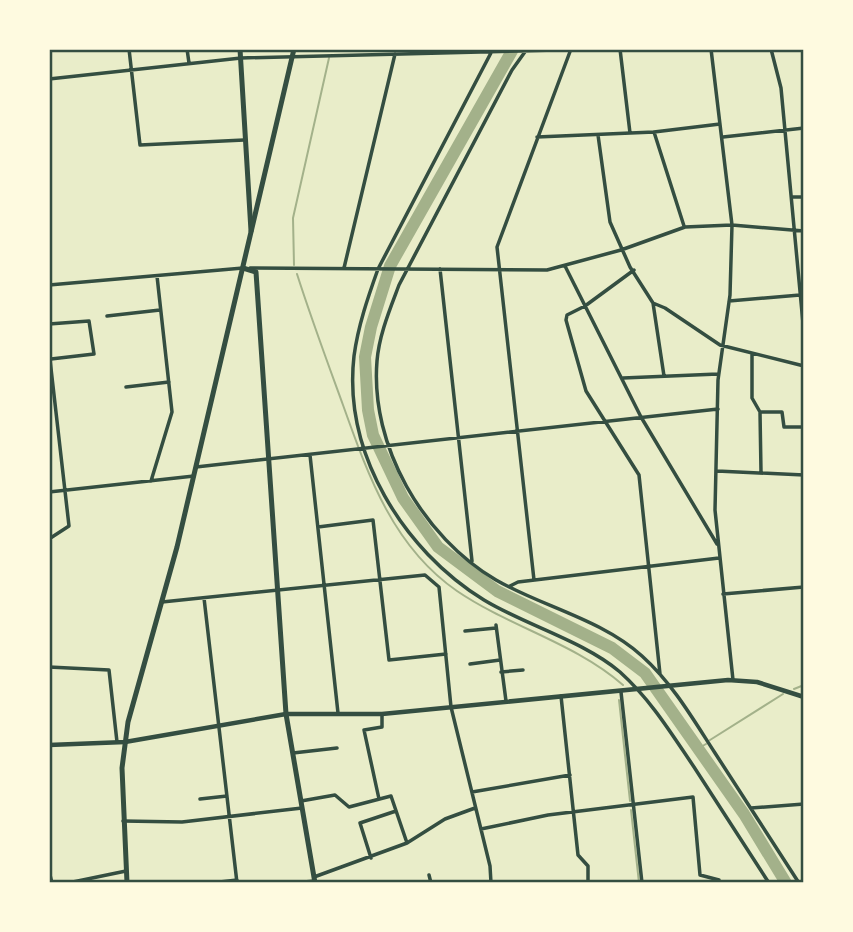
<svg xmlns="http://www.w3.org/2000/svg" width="853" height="932" viewBox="0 0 853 932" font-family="Arial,sans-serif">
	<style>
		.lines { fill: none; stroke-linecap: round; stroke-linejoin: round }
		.stream { stroke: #a3b18a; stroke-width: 2 }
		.river { stroke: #a3b18a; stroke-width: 12 }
		.minor { stroke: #344e41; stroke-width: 3.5 }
		.tertiary { stroke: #344e41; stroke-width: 4.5 }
		.secondary { stroke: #344e41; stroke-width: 5 }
		.primary { stroke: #344e41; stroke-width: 5 }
		.neatline { fill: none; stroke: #344e41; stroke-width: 2.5 }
	</style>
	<rect width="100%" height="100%" fill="#e9edc9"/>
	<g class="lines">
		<!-- stream -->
		<path class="stream" d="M330 50V49
			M294 265 293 218 329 58
			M297 274C311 318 327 361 343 405 368 475 393 547 457 591 510 627 575 643 623 685
			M794 689 804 685
			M619 700 630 801
			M710 740 783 694
			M699 748 706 744
			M631 810 639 883"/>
		<!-- river -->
		<path class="river" d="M513 49 390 266 371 327 365 357 368 410 373 435 403 498 438 547 497 591 612 648 645 673 744 814 786 883"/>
		<!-- minor -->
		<path class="minor" d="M129 49 140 145 244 140
			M187 49 189 63
			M493 49 378 269C368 297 358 326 354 356 343 453 403 550 484 600 525 625 584 641 620 672 651 700 671 733 694 767 719 806 744 844 769 883
			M527 49 512 70 399 285C390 309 379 335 377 361 370 446 423 537 496 580 543 607 601 619 642 656 673 684 693 719 715 753 743 796 771 840 799 883
			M620 49 630 133
			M711 49 732 225 730 295 718 380 715 510 733 680
			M771 49 781 88 804 334
			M49 79 241 58 594 49
			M654 132 684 226
			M598 135 610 222 630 267 653 303 665 308 720 345 804 366
			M537 137 654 132 720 124
			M723 137 804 128
			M792 197H804
			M565 266 641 417 717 544
			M250 268 547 270 621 250 685 227 732 225 804 231
			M344 268 395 54
			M440 269 472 561
			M634 270 585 306 567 315 566 320 586 391 639 475 660 674
			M49 285 243 268
			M729 301 800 295
			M653 303 664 376
			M107 316 160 310
			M49 324 89 321 94 354 51 359
			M49 351 69 526 49 539
			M752 354V398L760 412 761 472
			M623 378 718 374
			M126 387 169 382
			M760 412H782L784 427H804
			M310 455 338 713
			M196 467 718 409
			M717 471 804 475
			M151 481 172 412 157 276
			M49 492 194 476
			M318 527 373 520 389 660 446 654
			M534 580 497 247 571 49
			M510 586 518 582 719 558
			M723 594 804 587
			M204 598 237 883
			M162 602 425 575 439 587 451 707 490 866 491 883
			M496 625 506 701
			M465 631 496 628
			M470 664 500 660
			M49 667 109 670 117 742
			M501 672 523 670
			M621 692 642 883
			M561 696 578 855 588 866V883
			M293 753 337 748
			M472 792 570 775
			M200 799 227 796
			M379 799 364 730 382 727V714
			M301 801 335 795 349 807 391 796 407 843
			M751 808 804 804
			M123 821 182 822 302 808
			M481 829 548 815 693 797 700 875 719 880V883
			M371 858 360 823 396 811
			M49 871 52 883
			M429 875 431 883
			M314 877 407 843 445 819 475 808
			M68 883 126 871
			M211 883 237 880
			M293 883 315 881"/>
		<!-- tertiary -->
		<path class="tertiary" d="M49 745 125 742 286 714H382L728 680 757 682 804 697"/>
		<!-- secondary -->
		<path class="secondary" d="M240 49 251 231
			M243 268 256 272 286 714 315 883"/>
		<!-- primary -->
		<path class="primary" d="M127 883 122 768 128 722 177 547 294 49"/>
	</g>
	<!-- border -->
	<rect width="853" height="932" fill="none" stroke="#fefae0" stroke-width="102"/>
	<rect x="51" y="51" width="751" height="830" class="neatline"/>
</svg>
